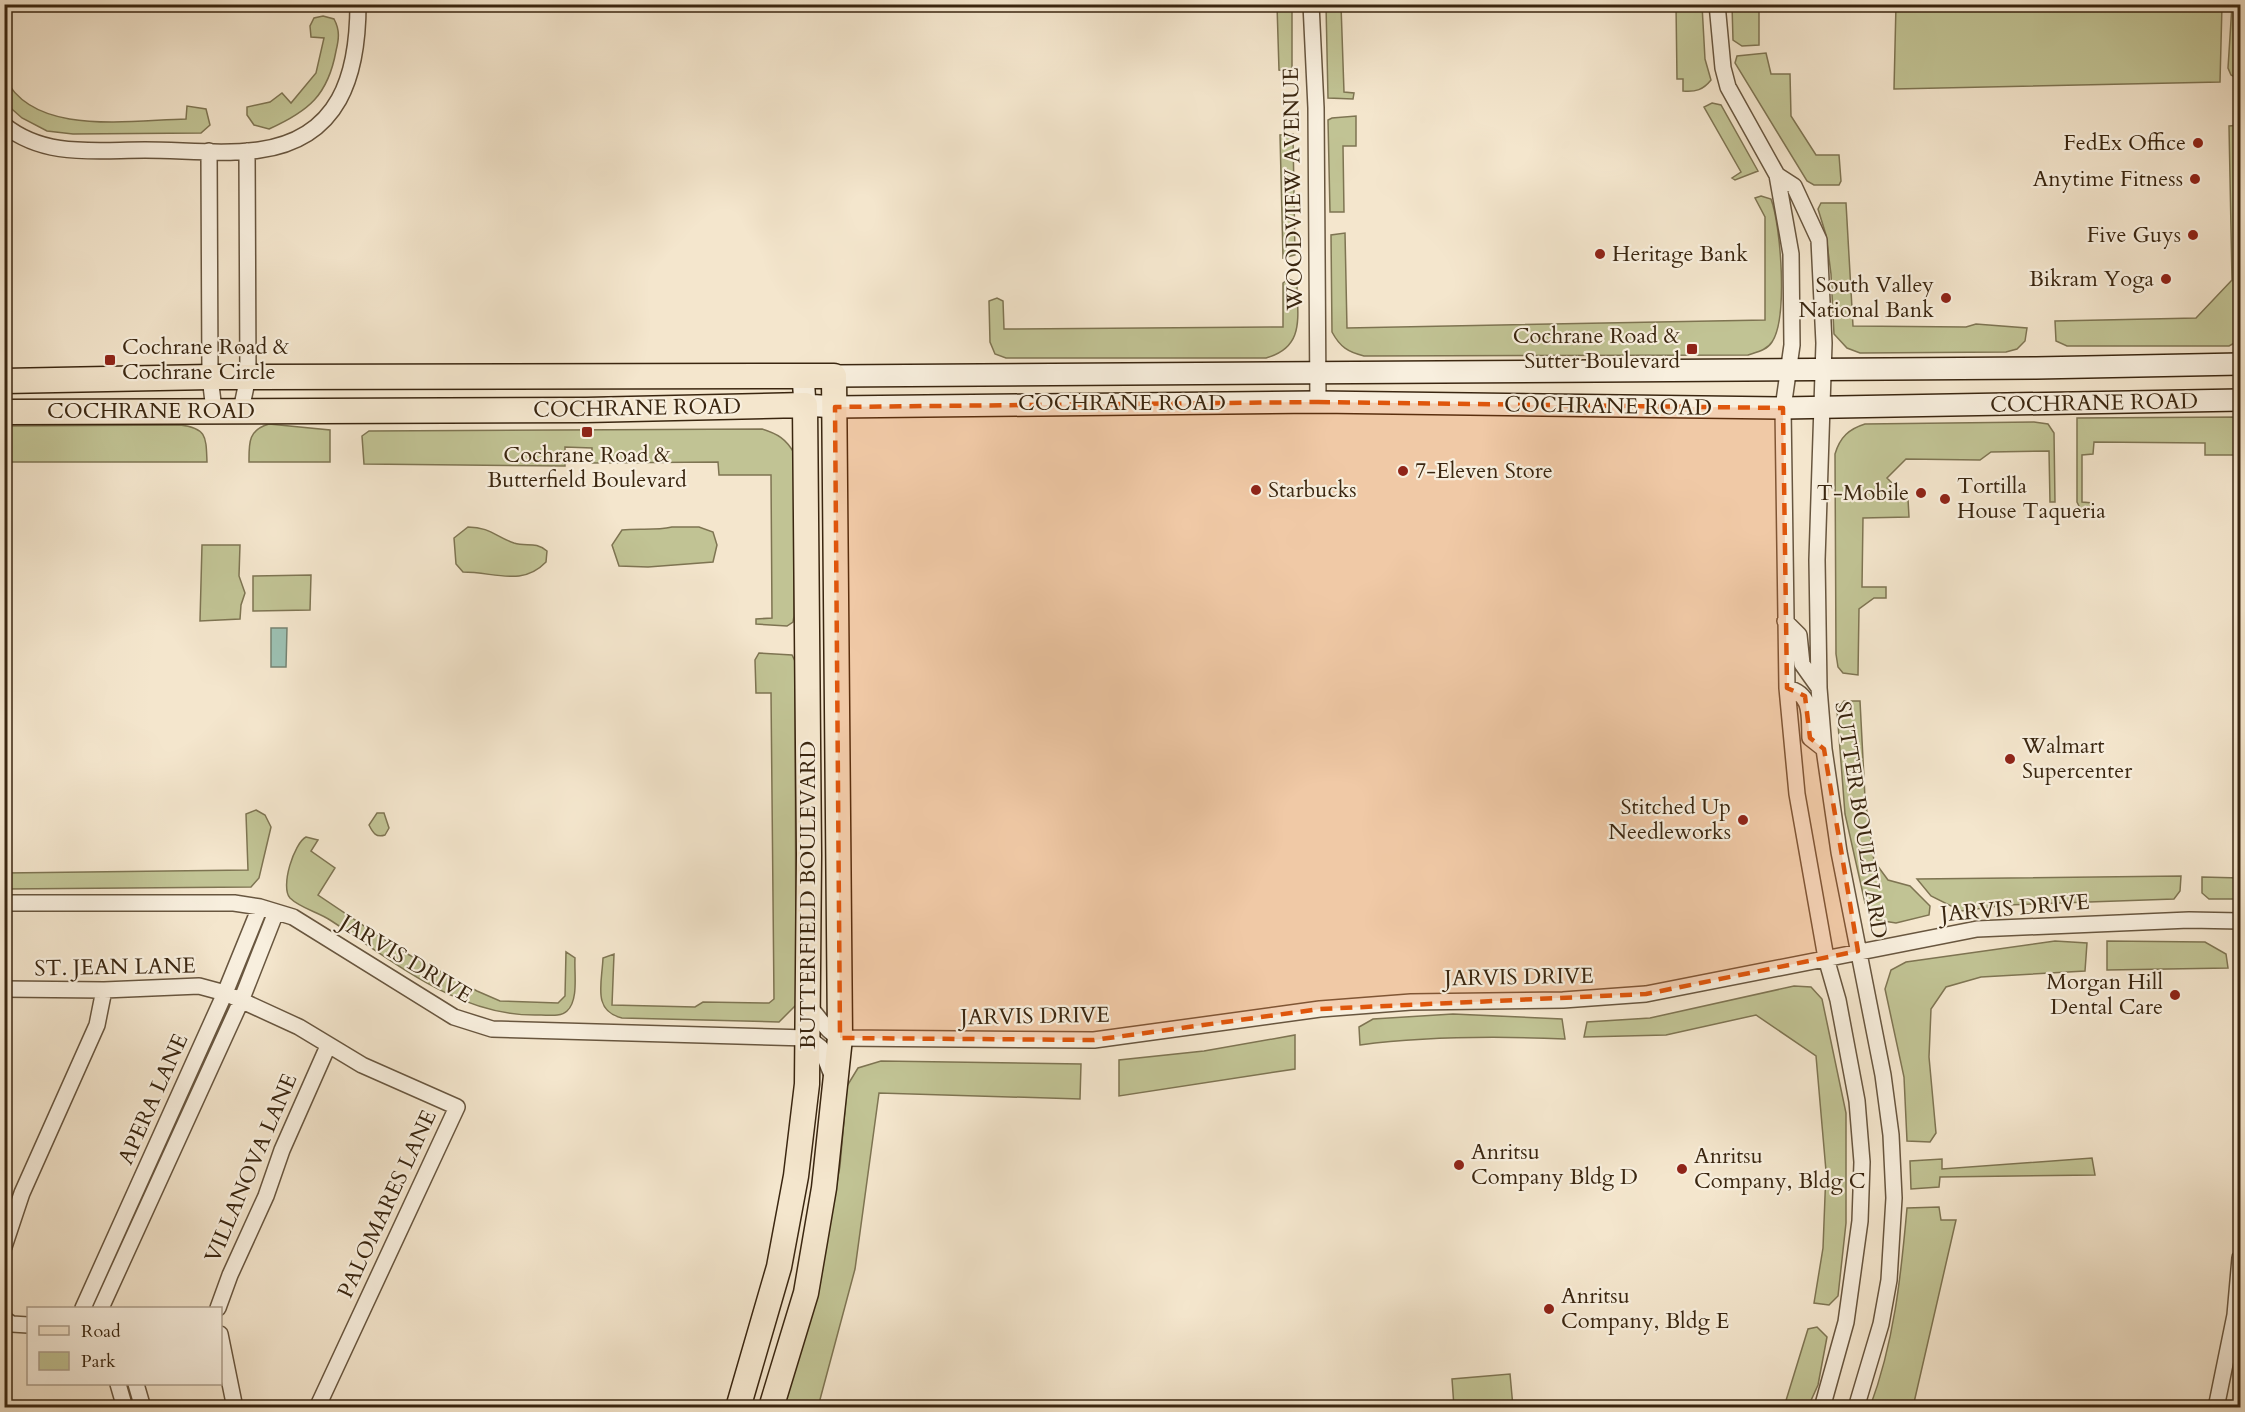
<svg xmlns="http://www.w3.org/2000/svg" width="2245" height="1412" viewBox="0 0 2245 1412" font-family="Cardo,serif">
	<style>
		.green { fill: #c1c394; stroke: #7e7452; stroke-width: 1.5 }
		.water { fill: #9cc0b2; stroke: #758271; stroke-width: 1.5 }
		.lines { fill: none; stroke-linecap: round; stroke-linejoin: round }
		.minor-casing { stroke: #68563f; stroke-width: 18 }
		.secondary-casing { stroke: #3a2610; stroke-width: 24 }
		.primary-casing { stroke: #3a2610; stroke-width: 27 }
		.minor { stroke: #f8efde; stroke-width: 15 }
		.secondary { stroke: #f8efde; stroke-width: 21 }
		.primary { stroke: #f4e6cd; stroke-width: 24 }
		.marked { fill: #df560c; fill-opacity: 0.2; stroke: #df560c; stroke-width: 4.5; stroke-dasharray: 12 8; stroke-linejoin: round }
		.poi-dot { fill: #8f2418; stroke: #f8efde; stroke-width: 2 }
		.labels { text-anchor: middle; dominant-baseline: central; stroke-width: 4.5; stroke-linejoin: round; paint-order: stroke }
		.poi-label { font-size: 22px; fill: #3a2610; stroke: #f8efde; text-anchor: end }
		.street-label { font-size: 22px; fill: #3a2610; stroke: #f8efde }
	</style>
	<rect width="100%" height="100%" fill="#f4e6cd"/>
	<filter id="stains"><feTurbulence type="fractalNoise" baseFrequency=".00333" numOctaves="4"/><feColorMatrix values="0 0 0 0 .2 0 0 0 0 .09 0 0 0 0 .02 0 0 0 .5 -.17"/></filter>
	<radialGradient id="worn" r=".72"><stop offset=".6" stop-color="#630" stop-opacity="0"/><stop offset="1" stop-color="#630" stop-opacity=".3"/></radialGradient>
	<!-- green -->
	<path class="green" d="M1277 5H1292V68L1286 71 1279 70Z
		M1326 5H1341L1344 92 1354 93 1353 99 1328 98Z
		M1676 5H1702L1705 59 1711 80C1703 90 1696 92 1683 91V79H1677Z
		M1732 5H1759V45L1742 46 1733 40Z
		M1896 5H2222L2220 82 1894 89Z
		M2232 5H2240V80L2231 75 2228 68Z
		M323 16 334 19C340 30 339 39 336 51 328 95 309 111 269 129L254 125 247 115V107L270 102 282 93 291 103 316 73 324 38 311 37 310 26 314 18Z
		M1766 53 1771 74H1790L1791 116 1816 155H1839L1841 181 1839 185H1814L1807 181 1735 63 1737 56Z
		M5 78C34 137 131 120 186 119L187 106 206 109 210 125 201 133 73 134 47 131 22 118 5 103Z
		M1712 103 1721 105 1758 171 1735 180 1732 178 1741 172 1704 107Z
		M1356 116V146H1343L1344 212H1330L1328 120 1332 118Z
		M2240 125V340L2229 346H2067L2056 341 2055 321 2196 318 2232 280 2229 126Z
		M1293 134 1295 255 1283 258 1280 135Z
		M1761 196 1771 199C1781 226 1788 318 1772 342 1767 350 1757 352 1748 355L1364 356C1348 352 1340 347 1332 332L1331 235 1345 233 1347 328 1765 320V217L1755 198Z
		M1821 203H1846L1853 326 1966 327 1976 324 2027 328 2025 341 2017 349 2006 352 1860 353 1847 348 1834 334 1831 274 1826 235 1818 209Z
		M1288 279 1297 282C1297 316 1306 347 1266 358H1006L995 354 990 342 989 301 997 298 1003 301 1004 329 1283 327V283Z
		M2240 417V455H2205V443L2094 442 2093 454 2082 455V502L2093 503V513L2080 508 2077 502V418Z
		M2034 422 2048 424 2054 433 2055 502H2050L2049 451 1991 452 1980 460 1906 459 1887 478 1908 499 1909 517 1863 518 1862 587H1886V598H1874L1859 609 1858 675 1843 673 1838 667 1836 654 1835 454C1840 437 1849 429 1865 424Z
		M269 424 330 430V462H249C249 443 248 430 269 424Z
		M180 425C207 428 206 437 207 462H5V426Z
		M762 429C778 434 786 439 794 453V616L793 622 787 626 756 624V619L772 618 771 475H719L718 462 592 463V448L565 447V466L364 464 362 436 369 431Z
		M468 527C490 527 496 537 514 543 527 547 535 541 547 551L546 562C522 587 495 572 463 572L456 564 454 538Z
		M672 527H699L713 532 717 545 713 562 648 567 619 566 612 545 622 530C639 528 654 531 672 527Z
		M202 545H240L239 576 245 593 241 605 240 619 200 621Z
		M311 575 310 610 253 611V576Z
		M759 653 792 655 795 661 796 1005 779 1022 622 1018C592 1011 602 983 603 958L614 954 612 1005 695 1007 703 1002 769 1003 774 999 771 693H756L755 660Z
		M1844 701H1860L1865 798 1874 861 1888 880 1910 886 1930 906 1929 915 1896 923 1877 920 1865 903 1845 814 1837 711Z
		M256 810 265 815 271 827 259 878 251 887 5 889V873L248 870 246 814Z
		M377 813H384L389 828 385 835C376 838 373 833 369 825Z
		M306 837 318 840 311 851 335 868 318 895 400 950 477 991 500 1001 558 1003 565 996 566 952 575 958C574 973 579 1000 567 1011 561 1017 549 1015 541 1015 460 1018 395 962 330 920 318 912 300 908 290 898 280 887 294 843 306 837Z
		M2181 876 2180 891 2174 899 2007 905 1961 911 1931 896 1917 879Z
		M2202 877 2240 878V899H2209L2202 893Z
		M2055 941 2087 943 2085 971 1981 977 1946 987 1931 1009 1929 1057 1936 1133 1930 1142 1907 1141 1904 1077 1885 989 1891 970 1906 962Z
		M2107 941 2205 942 2226 954 2228 968 2107 970Z
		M1794 986 1811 987 1822 999 1846 1113V1223L1838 1296 1829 1305 1814 1303 1823 1248 1826 1171 1816 1056 1756 1015 1666 1035 1584 1037 1587 1022 1650 1018Z
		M1453 1014 1562 1019 1565 1039C1496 1036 1429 1036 1360 1045L1359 1027 1373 1019Z
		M1295 1035V1069L1119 1096V1060L1204 1051Z
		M881 1061 1081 1064 1080 1099 879 1093 855 1269 818 1407 783 1406 826 1243 840 1166 847 1086 858 1068Z
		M2092 1158 2095 1175 1940 1177 1939 1187 1911 1189 1910 1161 1942 1159V1169Z
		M1939 1207 1941 1220H1956L1913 1407H1870C1894 1343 1901 1276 1907 1208Z
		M1817 1327 1827 1337 1818 1385 1808 1407H1784L1808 1329Z
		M1510 1374 1513 1407H1454L1452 1379Z"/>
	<!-- water -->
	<path class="water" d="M271 628H287L286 667H271Z"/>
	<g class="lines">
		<defs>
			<path id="minor" d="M1311 4 1316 108 1318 402
				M1717 4 1723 68 1728 87 1777 175 1791 254 1792 345 1783 408 1787 688 1797 794 1826 958 1838 1000 1857 1101 1862 1162 1860 1221 1846 1322 1822 1408
				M4 125C45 158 95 150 145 150 182 150 222 155 259 150 340 139 358 75 358 4
				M209 151 210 377 214 410
				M1777 175 1794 186 1819 240 1824 343 1817 560 1819 688 1824 749 1839 852 1883 1075 1891 1135 1894 1198 1889 1280 1881 1324 1856 1408
				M241 410 248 377 247 151
				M1785 621 1799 635 1802 664 1819 688
				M1787 688C1813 694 1809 716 1810 738L1824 749
				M4 903H234L260 907 293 917 454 1017 492 1029 808 1038 821 1048 834 1080
				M4 989 104 990 199 986 225 993 299 1027 362 1065 457 1107 317 1408
				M808 1006C820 1017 826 1032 840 1038L1094 1040 1320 1009 1411 1002 1563 1000 1646 994 1977 929 2189 920 2240 921
				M4 1247 22 1193 97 1025 104 990
				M83 1308 225 993 260 907
				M101 1308 241 1001 276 912
				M218 1308 230 1275 266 1196 282 1150 328 1046
				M4 1319 12 1324 28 1325
				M220 1334 235 1408
				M118 1384 125 1408
				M136 1384 143 1408
				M2216 1408 2235 1315 2240 1258"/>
			<path id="secondary" d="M803 375 805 405 835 407 1318 402 1783 408 2240 400
				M834 376 2036 368 2240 364"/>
			<path id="primary" d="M4 381 210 377 834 376 840 1038 824 1188 806 1293 771 1408
				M4 412 586 410 805 405 809 855 807 1084 796 1176 779 1267 738 1408"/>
		</defs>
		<!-- minor casing -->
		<use href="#minor" class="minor-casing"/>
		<!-- secondary casing -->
		<use href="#secondary" class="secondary-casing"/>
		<!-- primary casing -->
		<use href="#primary" class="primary-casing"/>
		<!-- minor -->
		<use href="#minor" class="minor"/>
		<!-- secondary -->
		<use href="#secondary" class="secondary"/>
		<!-- primary -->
		<use href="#primary" class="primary"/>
	</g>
	<!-- marked area -->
	<path class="marked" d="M1318 402 1783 408 1787 688 1805 696 1810 738 1824 749 1858 951 1646 994 1320 1009 1094 1040 840 1038 835 407Z"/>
	<!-- markers -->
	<g class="poi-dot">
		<circle cx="2198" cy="143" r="6"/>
		<circle cx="2195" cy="179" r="6"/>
		<circle cx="2193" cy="235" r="6"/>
		<circle cx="1600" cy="254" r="6"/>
		<circle cx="2166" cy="279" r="6"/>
		<circle cx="1946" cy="298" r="6"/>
		<rect x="1686" y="343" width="12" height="12" rx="3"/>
		<rect x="104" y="354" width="12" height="12" rx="3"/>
		<rect x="581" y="426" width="12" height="12" rx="3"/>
		<circle cx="1403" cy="471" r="6"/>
		<circle cx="1256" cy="490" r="6"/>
		<circle cx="1921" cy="493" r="6"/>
		<circle cx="1945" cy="499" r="6"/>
		<circle cx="2010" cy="759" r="6"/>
		<circle cx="1743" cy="820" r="6"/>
		<circle cx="2175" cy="995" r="6"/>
		<circle cx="1459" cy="1165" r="6"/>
		<circle cx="1682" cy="1169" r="6"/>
		<circle cx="1549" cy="1309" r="6"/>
	</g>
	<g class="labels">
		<!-- poi labels -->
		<g class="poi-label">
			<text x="2186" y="143">FedEx Office</text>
			<text x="2183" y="179">Anytime Fitness</text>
			<text x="2181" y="235">Five Guys</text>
			<text x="1612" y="254" text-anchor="start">Heritage Bank</text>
			<text x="2154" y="279">Bikram Yoga</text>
			<text x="1934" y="285">South Valley<tspan x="1934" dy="25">National Bank</tspan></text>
			<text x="1680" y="336">Cochrane Road &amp;<tspan x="1680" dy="25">Sutter Boulevard</tspan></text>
			<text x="122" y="347" text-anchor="start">Cochrane Road &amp;<tspan x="122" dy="25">Cochrane Circle</tspan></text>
			<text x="587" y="455" text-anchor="middle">Cochrane Road &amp;<tspan x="587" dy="25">Butterfield Boulevard</tspan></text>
			<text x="1415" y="471" text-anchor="start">7-Eleven Store</text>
			<text x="1957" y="486" text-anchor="start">Tortilla<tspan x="1957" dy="25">House Taqueria</tspan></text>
			<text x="1268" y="490" text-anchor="start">Starbucks</text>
			<text x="1909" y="493">T-Mobile</text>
			<text x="2022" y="746" text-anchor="start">Walmart<tspan x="2022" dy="25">Supercenter</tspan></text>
			<text x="1731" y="807">Stitched Up<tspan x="1731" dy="25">Needleworks</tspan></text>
			<text x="2163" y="982">Morgan Hill<tspan x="2163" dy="25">Dental Care</tspan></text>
			<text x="1471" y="1152" text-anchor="start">Anritsu<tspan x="1471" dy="25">Company Bldg D</tspan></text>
			<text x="1694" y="1156" text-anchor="start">Anritsu<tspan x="1694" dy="25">Company, Bldg C</tspan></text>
			<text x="1561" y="1296" text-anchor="start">Anritsu<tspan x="1561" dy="25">Company, Bldg E</tspan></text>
		</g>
		<!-- street labels -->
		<g class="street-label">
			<text transform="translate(1293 189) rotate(-91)">WOODVIEW AVENUE</text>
			<text x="1122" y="403">COCHRANE ROAD</text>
			<text transform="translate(2094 403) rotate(-1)">COCHRANE ROAD</text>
			<text transform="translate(1608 406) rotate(1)">COCHRANE ROAD</text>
			<text transform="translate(637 408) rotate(-1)">COCHRANE ROAD</text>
			<text x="151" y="411">COCHRANE ROAD</text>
			<text transform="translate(1861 820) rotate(81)">SUTTER BOULEVARD</text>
			<text transform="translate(808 895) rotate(-90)">BUTTERFIELD BOULEVARD</text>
			<text transform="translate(2015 908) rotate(-5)">JARVIS DRIVE</text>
			<text transform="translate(406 959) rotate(31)">JARVIS DRIVE</text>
			<text transform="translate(115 967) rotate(-1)">ST. JEAN LANE</text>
			<text transform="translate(1519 977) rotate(-1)">JARVIS DRIVE</text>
			<text transform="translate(1035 1016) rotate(-1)">JARVIS DRIVE</text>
			<text transform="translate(153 1099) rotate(-66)">APERA LANE</text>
			<text transform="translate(251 1168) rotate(-67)">VILLANOVA LANE</text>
			<text transform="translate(387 1204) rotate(-65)">PALOMARES LANE</text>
		</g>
	</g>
	<!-- margin -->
	<rect width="2245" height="1412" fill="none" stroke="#f4e6cd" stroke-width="24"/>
	<rect x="6" y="6" width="2233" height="1400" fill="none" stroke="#3a2610" stroke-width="3"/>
	<rect x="12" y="12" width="2221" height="1388" fill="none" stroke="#3a2610" stroke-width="1.5"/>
	<!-- legend -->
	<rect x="27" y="1307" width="195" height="78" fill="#f8efde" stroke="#ac9f8c" stroke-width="1.5"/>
	<rect x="39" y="1326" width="30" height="9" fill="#f4e6cd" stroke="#ac9f8c" stroke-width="1.5"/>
	<text x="81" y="1337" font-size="18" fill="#3a2610">Road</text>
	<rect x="39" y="1352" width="30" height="18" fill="#c1c394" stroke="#ac9f8c" stroke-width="1.5"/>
	<text x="81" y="1367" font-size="18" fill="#3a2610">Park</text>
	<rect width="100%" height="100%" filter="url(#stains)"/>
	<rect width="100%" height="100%" fill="url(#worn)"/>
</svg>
